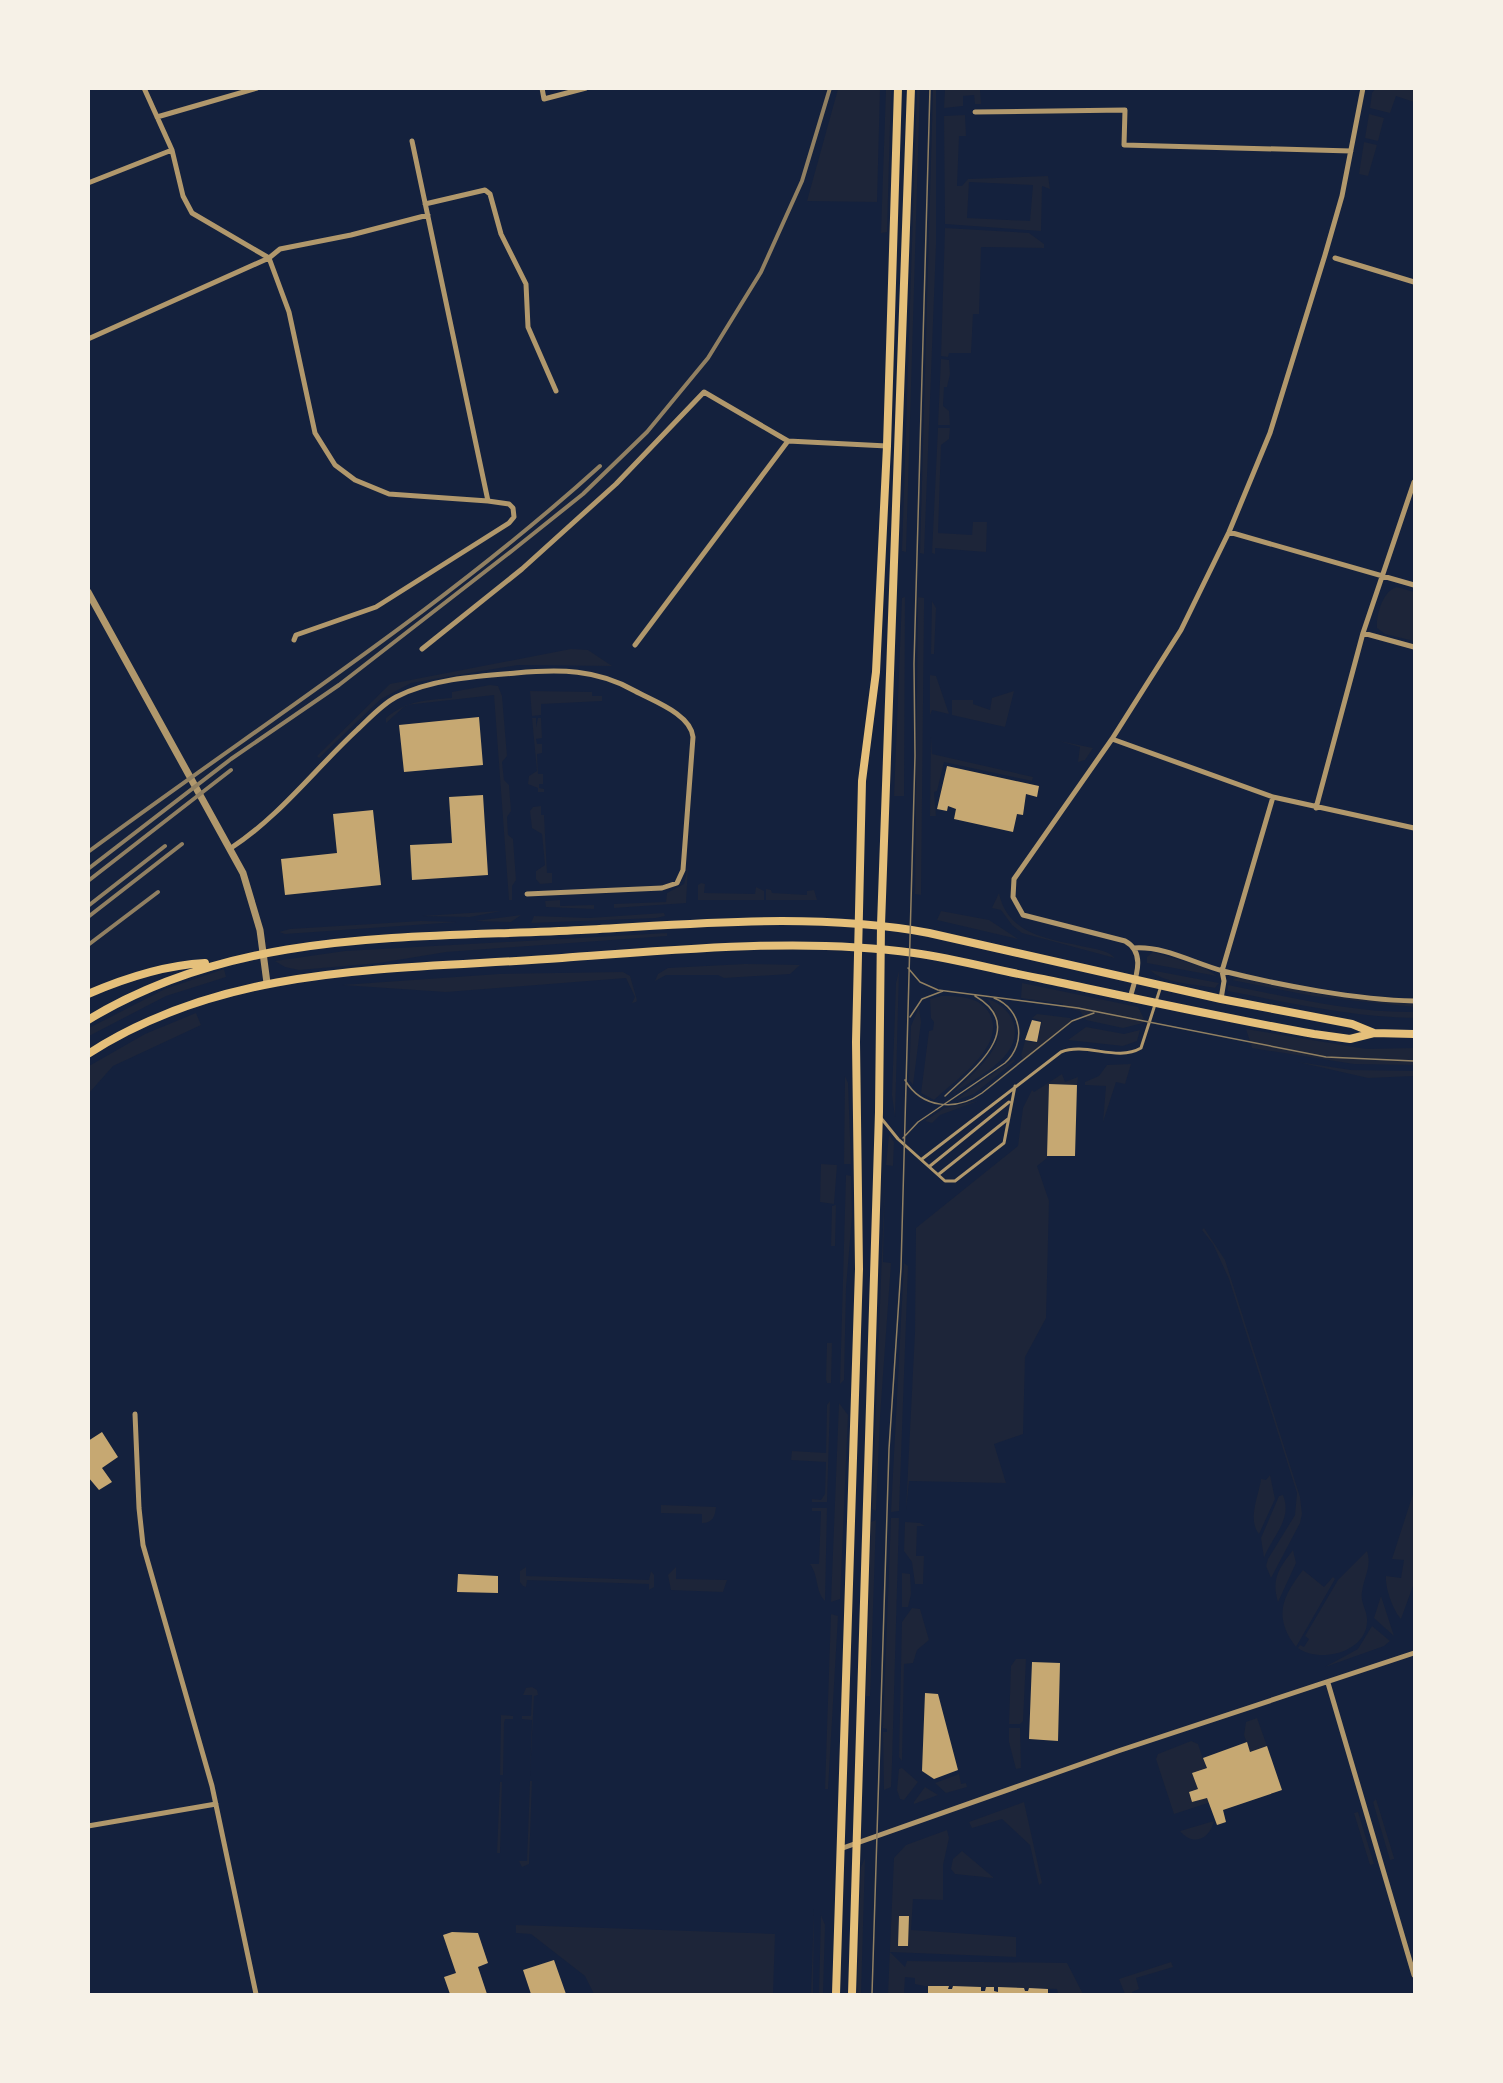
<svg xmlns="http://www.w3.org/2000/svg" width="1503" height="2083" viewBox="0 0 1503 2083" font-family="Arial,sans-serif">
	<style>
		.green { fill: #1d2539; fill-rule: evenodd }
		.building { fill: #c6a872 }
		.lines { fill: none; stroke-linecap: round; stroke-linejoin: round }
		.service { stroke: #b1986c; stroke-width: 3 }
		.minor { stroke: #b1986c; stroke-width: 5 }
		.tertiary { stroke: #b1986c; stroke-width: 7 }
		.secondary { stroke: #e5c07b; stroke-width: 8 }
		.primary { stroke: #e5c07b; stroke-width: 8 }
		.tram { stroke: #918062; stroke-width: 1.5 }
		.rail { stroke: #918062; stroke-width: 4 }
	</style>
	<rect width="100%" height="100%" fill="#14213d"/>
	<!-- green -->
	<path class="green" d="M936 88V245L924 554 920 553 933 89Z
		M1410 88 1414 90V102L1396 96 1390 113 1370 108 1372 93 1375 89Z
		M838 89H880L877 202 807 201Z
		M886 89H891L887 232 881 233Z
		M920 89 906 552 902 551 917 89Z
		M945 89H980L981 104H975L974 95 963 96V106L944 108Z
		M1369 114 1384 118 1378 141 1365 138Z
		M965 115 966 136H959L957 186H962L968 179 1048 176 1050 189 1042 186 1041 231 945 224 944 116ZM969 182 1033 185 1030 221 967 218Z
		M1364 142 1377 145 1368 176 1359 174Z
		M945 228 1029 233 1044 244V248L981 247 979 314H973L971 353H949L948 357 941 356Z
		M941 359 949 360 950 374 947 387H944L943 406 949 411 950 425H938Z
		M938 428H950L949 439 941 445 938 533 972 535 973 522H987L986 552 935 548V554L932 553Z
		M1397 587 1414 592V641L1385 634 1377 628C1376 615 1383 590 1397 587Z
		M905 597 904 796H894L902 598Z
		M918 597 924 598V608L921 895 915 894Z
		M932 601 936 608 934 654H931Z
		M571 649 588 650 612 666 518 665 411 683 381 699 319 758 317 756 390 684Z
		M930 675 936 676 949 714 932 710 930 715Z
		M490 685 498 686 502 696 507 756 502 762 504 780 509 785 511 811 507 817 508 835 513 839 516 880 512 886V900H509L494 695 406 705 386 723V718C408 700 427 700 452 698V692Z
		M530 691 592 692V696H602V701L541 704V715L532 716Z
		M1014 691 1005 727 952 715V700H973V704L990 710 992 698Z
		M532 718H536V727L538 718H541L542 738 536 739 537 744H542V753L537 754 538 774H543V784H539V788L544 789V792H538V788L528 784 529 776 537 771Z
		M931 737 932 754 1033 777 1032 781 944 762 937 791 934 792 936 816H930Z
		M1059 741 1093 748 1085 760 1078 762 1080 747Z
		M541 806V815H544L547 873H552V883L540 884 536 879V871L545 865 542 834 532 828 530 811 533 807Z
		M688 867 686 903 614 908V904L666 902 667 893 684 884Z
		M701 883 705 884 704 893 755 894 756 887 764 891V900H698V885Z
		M766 889 771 890 772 893 807 895V891L814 890 817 900H766Z
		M999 893C1008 937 1053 939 1091 948 1100 950 1110 952 1115 958L1022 933 1012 925 1001 910 992 908Z
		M560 900V906L594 905V909L546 907 545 901Z
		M501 911 470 917 422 916Z
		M941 911 989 920 1018 939 937 920Z
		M664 913 665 916 656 918 531 923 534 916 589 918Z
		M521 915 511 922 475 921Z
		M421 921 457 922 285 934 279 932 290 929Z
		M667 933V936L446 952 379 963 299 970 285 967 275 961 345 951Z
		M1153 952 1203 967 1217 976 1147 963V957Z
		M745 964 800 965 790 974 724 978 718 975H666L655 981 658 974 668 968Z
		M224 969 226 977 166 996 89 1036V1028L165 989Z
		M1150 970 1219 983 1215 988C1196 984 1164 984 1150 970Z
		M899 971 895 1117 892 1095 896 983Z
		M623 972 630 976 637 1000 636 1002 632 1003 635 997 626 978 446 992 342 985 499 974Z
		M1238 978 1324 995 1414 1004V1007L1313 996 1232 980Z
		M1022 983 1138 1007 1144 1019 1143 1023 1123 1028 1086 1020 1080 1011 1063 1007V1004L1021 998Z
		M1228 985C1289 997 1352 1013 1414 1012V1018C1351 1017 1290 1003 1228 991Z
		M941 996C958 996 977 996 988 1011 1010 1044 955 1080 934 1100L921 1093 929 1031 933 1030 934 1022 931 1018 930 999Z
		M987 999C998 1002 1007 1009 1012 1019 1028 1055 975 1078 952 1094 981 1064 1018 1042 987 999Z
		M919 1007 921 1022 913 1085 909 1080 911 1026Z
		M196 1013 201 1025 113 1066 89 1093V1066L145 1034Z
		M1037 1014 1070 1018 1073 1022 1024 1061 1021 1055 1025 1041 1037 1043 1042 1021 1032 1018Z
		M1086 1027 1124 1034 1140 1030 1137 1041 1123 1046 1068 1040Z
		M1246 1029 1366 1049 1414 1048V1065L1354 1064 1252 1048Z
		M1014 1059 1015 1061 974 1094 954 1101Z
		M1298 1062 1351 1070 1414 1071V1076L1368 1078Z
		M1131 1064 1125 1084 1116 1082 1103 1122 1106 1086 1085 1085V1082L1099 1076 1107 1065Z
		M1062 1074 1065 1082 1078 1077 1077 1085 1049 1084 1047 1158 1037 1166 1049 1201 1046 1318 1025 1357 1023 1434 994 1444 1006 1483 909 1481 906 1510 915 1332 916 1228 1018 1146 1023 1108 1032 1090 1034 1092Z
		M845 1076 848 1083 851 1164H844Z
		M978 1101 940 1115 932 1123 925 1121 944 1108Z
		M889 1135 894 1142 893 1166 886 1165Z
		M821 1164 837 1165 834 1204 820 1202Z
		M846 1175 851 1176 852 1216 846 1288 844 1380 840 1384Z
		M885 1177 883 1262 891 1263 880 1417 876 1511 872 1509Z
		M836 1205 835 1246H831L832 1206Z
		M1204 1228 1225 1260 1300 1497 1302 1514 1300 1523 1271 1578 1266 1566 1268 1559 1295 1515 1297 1493 1229 1279 1213 1244 1202 1230Z
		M904 1263 908 1266 899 1511 891 1512Z
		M827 1343H832L831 1383H827L826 1379Z
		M830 1401 827 1502H812V1499L821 1500 825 1494 826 1462 791 1460 792 1451 826 1453 827 1405Z
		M839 1403 848 1415 840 1599 831 1602Z
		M1270 1475 1275 1499 1259 1534C1247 1519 1259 1495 1261 1479L1266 1480Z
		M1413 1494 1414 1583 1401 1619C1393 1610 1385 1588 1386 1576L1401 1578 1404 1560 1392 1559Z
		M1283 1495C1293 1520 1272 1536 1264 1558L1261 1538 1279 1496Z
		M661 1505 716 1507C715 1516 713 1523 702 1523V1514L661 1513Z
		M812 1508H827L825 1601C815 1591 819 1576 810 1564H819L821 1511H812Z
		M891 1518H899L892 1763 891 1787 884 1790 883 1732H887V1729L883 1728Z
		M876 1520 870 1696H866L871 1522Z
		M905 1522 920 1523 925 1526H917L916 1556H924L923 1584H915L912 1562 904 1551Z
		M1293 1550 1296 1563 1278 1602C1271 1579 1279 1568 1293 1550Z
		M1367 1551C1372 1567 1364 1576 1362 1592 1360 1602 1367 1610 1367 1619 1369 1652 1319 1664 1298 1648L1300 1645 1304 1647 1309 1639 1305 1636 1338 1580Z
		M526 1567V1576L649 1580 651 1571 654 1575V1587L649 1590V1584L527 1580 526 1587 523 1586 520 1582V1571Z
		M676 1567V1579L727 1580 723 1592 671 1590 668 1575Z
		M1303 1570 1324 1587 1333 1577 1335 1579 1296 1647C1273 1617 1282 1597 1303 1570Z
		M902 1573 910 1574 911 1594 908 1607H902Z
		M1381 1596 1394 1636 1374 1618Z
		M912 1608 920 1609 929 1640 917 1650 913 1663 904 1664 902 1761 899 1757 902 1622Z
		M831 1614 838 1616 828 1789H825Z
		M1372 1626 1390 1641 1384 1646 1325 1667 1358 1649Z
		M1016 1659H1026L1023 1721 1020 1724H1009L1011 1666Z
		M532 1687 537 1690 538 1695 534 1696 530 1776 532 1720 522 1719V1716H531L532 1695H523L526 1688Z
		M501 1715 513 1716V1719H505L504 1723 503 1775H500Z
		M1257 1718 1267 1746 1250 1752 1244 1735 1246 1722Z
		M1009 1728H1020L1021 1768 1016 1769 1009 1742Z
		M1191 1741 1198 1744 1206 1768 1193 1773 1198 1789 1189 1793 1192 1802 1207 1798 1208 1803 1174 1814 1156 1759 1158 1754Z
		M902 1768 918 1782 904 1800 900 1799 897 1790 899 1769Z
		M959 1774 961 1784 966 1783 967 1787 946 1793 935 1783Z
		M530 1781H532L529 1864 522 1867 519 1861H527Z
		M500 1782H502L500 1853H497Z
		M925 1787 938 1795 914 1804V1802Z
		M1376 1799 1394 1858V1859L1390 1860 1373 1802Z
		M1024 1802 1042 1883 1039 1885 1030 1845 1002 1819 972 1828 969 1822Z
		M1358 1812 1374 1864 1370 1865 1354 1813Z
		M1214 1821C1210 1839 1193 1847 1180 1831Z
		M947 1830 949 1838 943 1865V1900L913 1899 911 1930 1016 1937V1957L890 1952 905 1967 907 1961 1067 1963 1083 1994H1058L1057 1989 925 1986 915 1984V1978L905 1977 904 1994H888L894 1858 906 1845Z
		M962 1851 994 1878 955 1874 951 1869 953 1859Z
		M865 1858 861 1994H857L861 1867Z
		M814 1909 813 1994H811Z
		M821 1915 825 1925 823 1994H819Z
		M516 1925 775 1934 773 1994H594L585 1976 531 1934 516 1933Z
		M1171 1962 1173 1967 1136 1978 1139 1989 1132 1992V1994H1125L1119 1979Z"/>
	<!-- building -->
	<path class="building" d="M479 717 483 765 404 772 399 725Z
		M947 766 1039 786 1037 797 1026 794 1023 815 1017 814 1013 832 954 819 956 809 948 806 947 811 937 809Z
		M483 795 488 875 412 880 410 845 452 843 449 797Z
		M373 810 381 885 285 895 281 859 337 853 333 814Z
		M1032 1020 1041 1022 1037 1042 1025 1040Z
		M1049 1084 1077 1085 1075 1156H1047Z
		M102 1432 118 1457 102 1468 112 1482 99 1490 88 1477V1441Z
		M458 1574 498 1576V1593L457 1592Z
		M1032 1662 1060 1663 1058 1741 1029 1739Z
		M925 1693 938 1694 958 1770 934 1779 922 1771Z
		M1247 1742 1250 1752 1267 1746 1282 1790 1223 1810 1226 1822 1217 1825 1207 1798 1192 1802 1189 1792 1198 1789 1192 1773 1207 1768 1203 1758Z
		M899 1916H909L908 1946H898Z
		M452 1932 478 1933 488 1963 478 1967 487 1994H450L444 1977 456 1973 443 1935Z
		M554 1960 566 1994H531L523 1970Z
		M928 1986H949L948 1989H952L953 1986 981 1987V1991H985L986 1987H994V1991L998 1992V1987L1024 1988 1025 1991H1028L1029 1988 1048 1989V1994H928Z"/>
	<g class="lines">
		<!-- service -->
		<path class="service" d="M881 1118 898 1139 945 1181H955L1004 1143 1015 1086
			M922 1159 1061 1052C1086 1042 1117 1062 1141 1048L1161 986
			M930 1166 1009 1102
			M939 1174 1008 1119"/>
		<!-- minor -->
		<path class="minor" d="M144 88 172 150 183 196 192 213 269 258 289 312 315 433 335 465 355 480 389 494 488 501 509 504 513 508 514 517 509 523 376 607 296 635 294 640
			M542 88 544 99 586 88
			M975 112 1125 110 1124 145 1351 151
			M157 117 257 88
			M412 141 488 501
			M88 183 172 150
			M425 204 485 190 490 194 501 234 526 284 528 327 556 391
			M1335 258 1414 282
			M88 339 269 258 280 249 351 235 428 215
			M1229 532 1414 585
			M1363 633 1414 647
			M635 645 788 441
			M422 649 522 569 616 484 704 392 788 441 887 446
			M1112 739 1273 797 1414 828
			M1316 808 1363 633 1414 482
			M231 848C280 816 315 769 357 730 369 719 381 705 396 697 430 679 478 676 516 673 559 669 597 669 635 691 653 701 691 714 693 737L683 870 677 883 662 888 527 894
			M1134 948C1165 946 1193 963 1223 971 1278 985 1358 1000 1414 1001
			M1130 998C1135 979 1147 953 1125 941L1023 915 1013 897 1014 879 1112 739 1181 630 1229 532 1270 433 1325 255 1342 196 1363 88
			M1221 999 1224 981 1222 971 1273 797
			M135 1414 139 1508 143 1545 212 1786 256 1994
			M1328 1683 1414 1975
			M88 1826 216 1804
			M840 1849 1118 1751 1414 1653"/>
		<!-- tertiary -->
		<path class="tertiary" d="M88 592 243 873 260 930 267 983"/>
		<!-- secondary -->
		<path class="secondary" d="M88 994C125 978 166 965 205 963
			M88 1020C239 928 411 939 581 930 696 924 815 912 929 933L1221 999 1352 1024 1374 1033
			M88 1054C229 962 401 970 562 958 675 950 802 937 914 953 957 959 1000 971 1043 979 1133 998 1223 1018 1314 1034L1350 1039 1374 1033 1414 1034"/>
		<!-- primary -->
		<path class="primary" d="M836 1994 859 1269 856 1042 862 781 876 672 887 446 898 88
			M852 1994 879 1112 881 925 911 88"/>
		<!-- tram -->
		<path class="tram" d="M908 968 920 982 938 990 1078 1008 1326 1057 1414 1061
			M910 1017 922 999 943 991
			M905 1080C922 1109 957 1111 982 1093L1072 1021 1094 1013
			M945 1096C971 1071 1030 1028 975 996
			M903 1138 918 1122 1005 1063C1027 1043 1022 1009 994 998
			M872 1994 889 1449 901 1268 915 756 914 664 930 88"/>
		<!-- rail -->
		<path class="rail" d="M88 852C260 725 442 609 600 466
			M88 869 231 759 339 685 513 550 583 494 647 432 708 358 761 272 802 181 830 88
			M88 881 231 770
			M88 906 165 846
			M88 917 182 844
			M88 945 158 892"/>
	</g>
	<!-- border -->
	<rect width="1503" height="2083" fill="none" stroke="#f6f1e7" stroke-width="180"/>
</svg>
